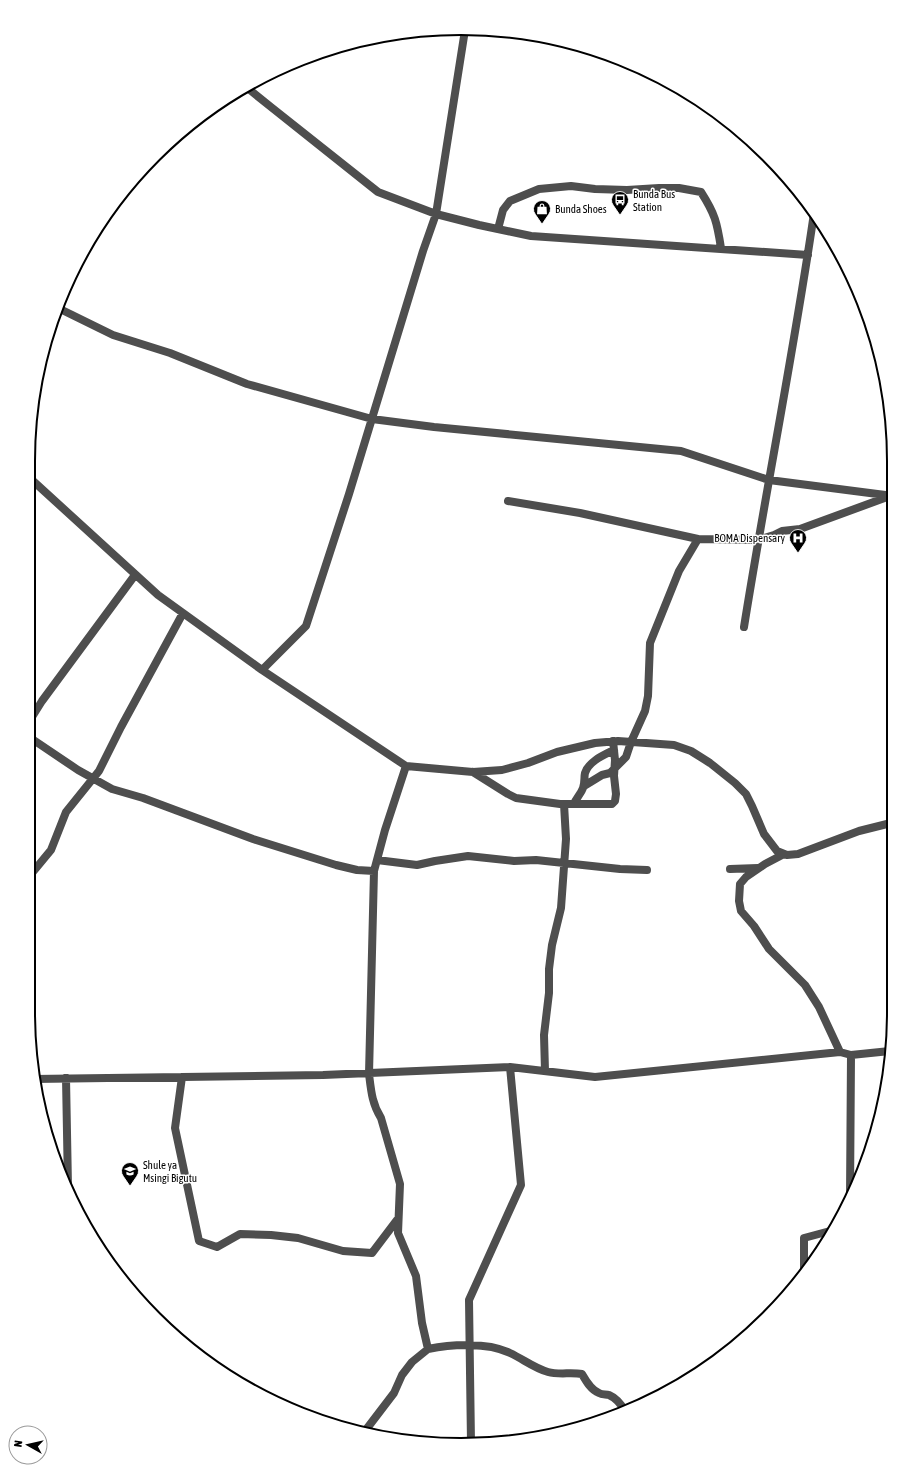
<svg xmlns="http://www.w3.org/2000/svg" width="922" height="1473" viewBox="0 0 922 1473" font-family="'Asap Condensed',sans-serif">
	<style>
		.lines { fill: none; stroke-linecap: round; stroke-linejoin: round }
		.street { stroke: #4e4e4e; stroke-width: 8 }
		.labels { text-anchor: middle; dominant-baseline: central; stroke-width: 3; stroke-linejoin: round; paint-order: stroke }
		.poi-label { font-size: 11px; fill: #000; stroke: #fff; text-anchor: start }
		.rim { fill: none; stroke: #000; stroke-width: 2 }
	</style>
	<rect width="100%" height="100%" fill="#fff"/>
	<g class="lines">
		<!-- street -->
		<path class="street" d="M245 86 271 107 378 192 436 214 479 225 531 236 808 255
			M498 229 503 210 510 201 539 189 571 186 595 189 627 190 659 188H679L701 192C715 214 717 222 721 248
			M58 308 113 335 170 353 247 384 372 419 434 427 681 451 769 480 893 496
			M32 480 158 595 262 670 406 766 473 772 502 770 528 763 557 752 595 743 618 741 674 745 691 751 710 763 735 783 746 794 752 806 764 834 777 851 787 855 798 854 859 831 891 823
			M508 501 580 513 698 539
			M744 627C766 489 794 351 814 213
			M262 670 306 626 349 494 423 251 436 214 465 30
			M32 717 42 701 135 575
			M32 739 78 770 112 789 143 798 253 839 336 865 357 870 374 871
			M473 772 508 794 516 798 560 804H612L615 801 616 794 614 776 615 760 613 741
			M584 786 602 775 610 773 626 757 631 742 645 711 648 696 650 643 679 571 698 539 758 540 774 535 782 531 800 529 890 496
			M574 804C576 798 581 794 583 788 585 783 584 777 585 773 589 761 604 755 614 750
			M784 854 765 864 746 877 740 884 739 901 741 911 754 926 769 949 805 985 819 1007 840 1052
			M377 860 417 865 435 861 468 856 514 861 536 860 620 869 647 870
			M730 869 758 868
			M32 873 51 850 66 812 99 771 121 727 183 613
			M545 1071 544 1035 549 993V969L552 945 561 908 566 839 564 804
			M182 1077 175 1128 199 1241 217 1247 240 1234 271 1235 298 1238 343 1251 372 1253 397 1220
			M66 1078 68 1187
			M34 1079 323 1075 510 1067 595 1077 840 1052 851 1055 890 1051
			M850 1197 851 1055
			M804 1276V1238L830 1231
			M428 1349C452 1344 487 1342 510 1353 523 1359 534 1368 548 1372 559 1375 571 1372 582 1374 586 1381 591 1390 599 1393 602 1395 606 1394 609 1395 616 1398 621 1404 625 1411
			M365 1431 394 1393 402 1375 412 1362 428 1349 422 1323 416 1276 398 1233 400 1184 381 1118C372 1104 371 1090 369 1074L374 871 385 830 406 766
			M471 1443 469 1300 521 1185 510 1067"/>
	</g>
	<!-- icons -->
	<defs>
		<symbol id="bus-pin" viewBox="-11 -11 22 30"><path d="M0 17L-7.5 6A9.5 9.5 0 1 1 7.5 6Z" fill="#000" stroke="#fff"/><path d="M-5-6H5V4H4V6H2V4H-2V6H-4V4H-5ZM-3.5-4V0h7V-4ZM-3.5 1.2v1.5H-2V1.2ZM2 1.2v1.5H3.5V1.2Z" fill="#fff"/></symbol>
		<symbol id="shop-pin" viewBox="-11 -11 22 30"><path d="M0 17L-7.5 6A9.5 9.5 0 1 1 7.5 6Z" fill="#000" stroke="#fff"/><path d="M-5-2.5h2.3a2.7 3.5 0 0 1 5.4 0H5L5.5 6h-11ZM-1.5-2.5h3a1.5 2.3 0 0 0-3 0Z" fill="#fff"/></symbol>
		<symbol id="hospital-pin" viewBox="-11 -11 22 30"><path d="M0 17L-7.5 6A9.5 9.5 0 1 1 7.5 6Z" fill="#000" stroke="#fff"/><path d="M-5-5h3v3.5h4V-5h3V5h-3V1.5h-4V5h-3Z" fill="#fff"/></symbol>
		<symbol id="school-pin" viewBox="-11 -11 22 30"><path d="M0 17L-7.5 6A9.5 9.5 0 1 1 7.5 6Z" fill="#000" stroke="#fff"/><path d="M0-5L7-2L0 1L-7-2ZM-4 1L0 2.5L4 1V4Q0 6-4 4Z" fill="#fff"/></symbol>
	</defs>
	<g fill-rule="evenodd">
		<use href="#bus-pin" x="610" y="190" width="20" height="27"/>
		<use href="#shop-pin" x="532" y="199" width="20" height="27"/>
		<use href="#hospital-pin" x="788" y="528" width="20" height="27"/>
		<use href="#school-pin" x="120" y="1161" width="20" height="27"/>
	</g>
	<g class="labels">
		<!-- poi labels -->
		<g class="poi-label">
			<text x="633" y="194">Bunda Bus<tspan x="633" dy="13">Station</tspan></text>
			<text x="555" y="209">Bunda Shoes</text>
			<text x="785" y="538" text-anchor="end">BOMA Dispensary</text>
			<text x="143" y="1165">Shule ya<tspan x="143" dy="13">Msingi Bigutu</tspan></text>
		</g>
	</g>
	<!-- crop -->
	<path d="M0 0H922V1473H0ZM461 35H461A426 426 0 0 1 887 461V1012A426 426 0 0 1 461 1438H461A426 426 0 0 1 35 1012V461A426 426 0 0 1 461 35Z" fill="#fff" fill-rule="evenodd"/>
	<path class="rim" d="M461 35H461A426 426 0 0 1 887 461V1012A426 426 0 0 1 461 1438H461A426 426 0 0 1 35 1012V461A426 426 0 0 1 461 35Z"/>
	<!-- north arrow -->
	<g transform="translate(28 1445) rotate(278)"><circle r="19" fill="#ffffff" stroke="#999999"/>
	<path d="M0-3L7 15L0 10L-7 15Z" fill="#000000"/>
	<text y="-6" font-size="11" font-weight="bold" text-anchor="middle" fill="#000000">N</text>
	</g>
</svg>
